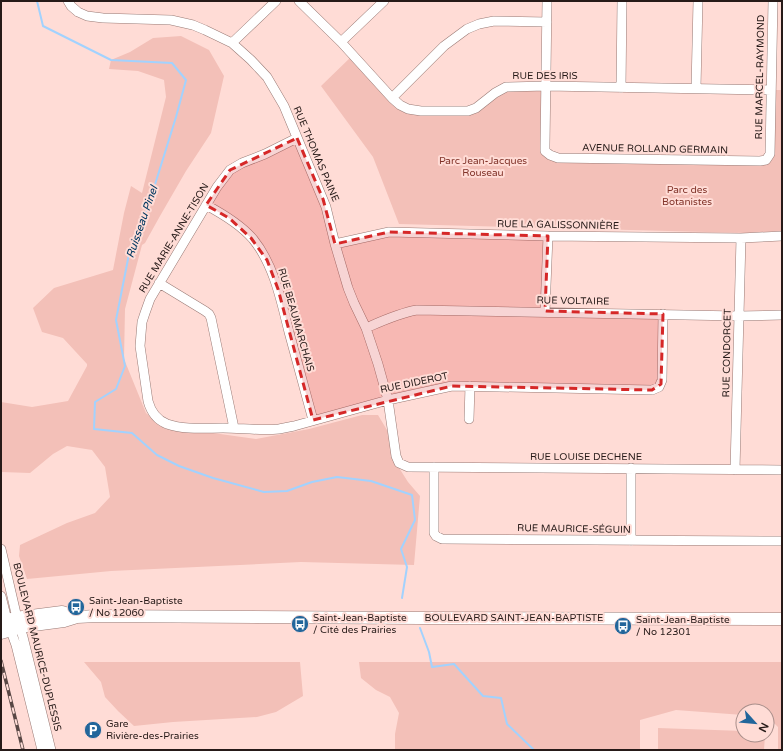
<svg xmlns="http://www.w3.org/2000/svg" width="783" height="751" viewBox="0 0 783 751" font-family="'Varela Round',sans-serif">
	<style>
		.green { fill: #f3c0b8 }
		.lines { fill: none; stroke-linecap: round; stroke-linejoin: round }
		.stream { stroke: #a2d2fe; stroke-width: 2 }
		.minor-casing { stroke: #997a75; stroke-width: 10 }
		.major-casing { stroke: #997a75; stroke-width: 13 }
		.minor { stroke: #fff; stroke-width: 9 }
		.major { stroke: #fff; stroke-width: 12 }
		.rail-casing { stroke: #584744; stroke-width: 3.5 }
		.rail { stroke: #ffdcd6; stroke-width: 2; stroke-dasharray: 6; stroke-linecap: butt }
		.marked { fill: #d62828; fill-opacity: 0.2; stroke: #d62828; stroke-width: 3; stroke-dasharray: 8 5; stroke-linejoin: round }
		.labels { text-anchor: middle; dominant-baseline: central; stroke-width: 4; stroke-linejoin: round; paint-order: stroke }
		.street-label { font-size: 10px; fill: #261a18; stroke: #ffdcd6 }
		.park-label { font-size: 10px; fill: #813329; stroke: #ffdcd6 }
		.poi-label { font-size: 10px; fill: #261a18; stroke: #ffdcd6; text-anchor: start }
		.water-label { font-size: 11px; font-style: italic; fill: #003860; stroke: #ffdcd6 }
	</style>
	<rect width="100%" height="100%" fill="#ffdcd6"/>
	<!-- green -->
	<path class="green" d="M181 36 209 50 224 76 211 133 186 171 160 216 145 243 142 245 125 309 124 359 146 413 165 429 206 432 256 439 309 429 362 415H378L387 430 396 463 408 482 420 496 414 565 301 562 111 571 27 579 19 556 20 545 67 523 95 513 110 497 105 467 92 450 67 446 53 454 30 473 1 472V402L32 407 68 401 87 366V364L63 338 42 332 33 308 54 288 113 270 124 213 131 186 142 193 166 97 164 80 138 71 109 69 111 60 130 52 153 38Z
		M353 55 408 109 476 108 495 93 546 86 550 155 760 161 770 154 771 90H782V231L744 233 399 224 373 157 321 86Z
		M84 662H300L303 696 276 712 257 717 173 722 134 726 118 711 105 697 101 682Z
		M359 662H782V750H778V727L767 716V711H743V715L676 710 640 720V750H395V734L399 713 390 697 376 690 361 678Z
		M658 728 743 731V735H765L764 750H658Z"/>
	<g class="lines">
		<!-- stream -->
		<path class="stream" d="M37 1 43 26 111 60 172 63 186 80 176 117 148 207 129 254 116 320 125 366 116 389 95 402 94 429 132 433 157 455 179 466 213 478 264 492 287 491 312 482 337 477 371 481 412 495 415 520 401 549 407 567 402 598
			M420 628 429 652 432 667 454 664 483 696 501 698 507 724 534 750"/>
		<defs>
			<path id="minor" d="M68 1 71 6 78 12 87 16 103 18 171 20 193 25 205 30 232 43 251 60 267 77 284 106 326 207 335 244 348 288 354 303 366 328 378 364 388 400 396 456 399 463 408 467 782 470
				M299 1 341 42 392 98 400 105 408 109 421 111H468L476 108 495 93 506 87 546 86 771 90
				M547 1 545 145V151L550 155 558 158 760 161 766 160 770 154 773 1
				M341 42 384 1
				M232 43 276 1
				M621 88 622 1
				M696 88 698 1
				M392 98 444 46 467 29 479 24 494 21 547 22
				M297 138 265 154 242 163 230 170 217 187 150 299 145 313 142 322 140 346 148 401C151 412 157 420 167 424 184 430 205 428 223 428 241 428 260 431 279 429 284 428 289 427 294 426L388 400 452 386 652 390 659 387 662 380 663 314
				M206 205C223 214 240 224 253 239 274 265 281 300 289 332 297 362 305 391 313 420
				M335 244 389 232 548 236 741 238 782 236
				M159 283 205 311 209 314 211 318 234 428
				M545 311 548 236
				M366 328C382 321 399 313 417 310L739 316 782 315
				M469 419 470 386
				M434 467V533L436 536 442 539 782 541
				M735 470 741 238
				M631 541V468
				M1 549 17 618 23 637 51 750
				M1 596 7 620 16 645 42 750"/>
			<path id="major" d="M1 621 23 617 62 612 77 617 97 616 420 618 782 619
				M1 633 26 626 64 621 77 617"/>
		</defs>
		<!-- minor casing -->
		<use href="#minor" class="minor-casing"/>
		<!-- major casing -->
		<use href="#major" class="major-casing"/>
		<!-- minor -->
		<use href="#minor" class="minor"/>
		<!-- major -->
		<use href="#major" class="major"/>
		<defs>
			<path id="rail" d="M1 661 23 750"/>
		</defs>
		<!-- rail casing -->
		<use href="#rail" class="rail-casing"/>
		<!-- rail -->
		<use href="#rail" class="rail"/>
	</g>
	<!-- marked area -->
	<path class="marked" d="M297 138 323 199 335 244 389 232 548 236 545 311 663 314 661 384 652 390 452 386 313 420 278 289 267 260 251 238 229 218 206 205 230 170Z"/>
	<!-- icons -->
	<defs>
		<symbol id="bus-disc" viewBox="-11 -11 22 22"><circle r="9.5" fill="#22669b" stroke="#ffdcd6"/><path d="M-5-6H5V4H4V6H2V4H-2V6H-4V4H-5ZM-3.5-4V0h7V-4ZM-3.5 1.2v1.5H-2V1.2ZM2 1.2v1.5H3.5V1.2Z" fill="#fff"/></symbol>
		<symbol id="parking-disc" viewBox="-11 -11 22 22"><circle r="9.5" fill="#22669b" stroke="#ffdcd6"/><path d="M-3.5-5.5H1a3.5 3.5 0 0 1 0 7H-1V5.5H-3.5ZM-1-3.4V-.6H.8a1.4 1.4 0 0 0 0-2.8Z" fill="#fff"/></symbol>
	</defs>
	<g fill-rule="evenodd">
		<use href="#bus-disc" x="66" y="597" width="20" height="20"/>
		<use href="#bus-disc" x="290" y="614" width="20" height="20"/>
		<use href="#bus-disc" x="613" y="616" width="20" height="20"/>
		<use href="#parking-disc" x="83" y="720" width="20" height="20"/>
	</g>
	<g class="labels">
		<!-- street labels -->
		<g class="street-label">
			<text x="545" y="76">RUE DES IRIS</text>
			<text transform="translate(760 77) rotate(-89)">RUE MARCEL-RAYMOND</text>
			<text transform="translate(655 149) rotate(1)">AVENUE ROLLAND GERMAIN</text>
			<text transform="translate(316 154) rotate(67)">RUE THOMAS PAINE</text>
			<text transform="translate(558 225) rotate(1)">RUE LA GALISSONNIÈRE</text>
			<text transform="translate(174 238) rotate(-59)">RUE MARIE-ANNE-TISON</text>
			<text transform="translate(573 301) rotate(1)">RUE VOLTAIRE</text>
			<text transform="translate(296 320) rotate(74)">RUE BEAUMARCHAIS</text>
			<text transform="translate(727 353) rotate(-89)">RUE CONDORCET</text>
			<text transform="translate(414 383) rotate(-12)">RUE DIDEROT</text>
			<text x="586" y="457">RUE LOUISE DECHENE</text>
			<text transform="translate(574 529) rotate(1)">RUE MAURICE-SÉGUIN</text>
			<text x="514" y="618">BOULEVARD SAINT-JEAN-BAPTISTE</text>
			<text transform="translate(37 647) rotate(76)">BOULEVARD MAURICE-DUPLESSIS</text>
		</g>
		<!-- park labels -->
		<g class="park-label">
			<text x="483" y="161">Parc Jean-Jacques<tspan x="483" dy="12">Rouseau</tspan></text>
			<text x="687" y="190">Parc des<tspan x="687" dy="12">Botanistes</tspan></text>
		</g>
		<!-- poi labels -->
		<g class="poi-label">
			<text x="89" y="601">Saint-Jean-Baptiste<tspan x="89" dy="12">/ No 12060</tspan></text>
			<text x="313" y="618">Saint-Jean-Baptiste<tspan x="313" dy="12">/ Cité des Prairies</tspan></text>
			<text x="636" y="620">Saint-Jean-Baptiste<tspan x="636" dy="12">/ No 12301</tspan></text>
			<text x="106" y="724">Gare<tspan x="106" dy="12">Rivière-des-Prairies</tspan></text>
		</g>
		<!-- water labels -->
		<g class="water-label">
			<text transform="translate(142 222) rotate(-71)">Ruisseau Pinel</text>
		</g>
	</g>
	<!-- border -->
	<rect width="783" height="751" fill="none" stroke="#261a18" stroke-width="4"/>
	<!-- north arrow -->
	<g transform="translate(755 723) rotate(117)"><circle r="19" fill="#ffdcd6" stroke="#a88e8a"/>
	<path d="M0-3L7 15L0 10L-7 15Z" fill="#22669b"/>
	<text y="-6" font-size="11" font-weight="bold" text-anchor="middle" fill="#261a18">N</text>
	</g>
</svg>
